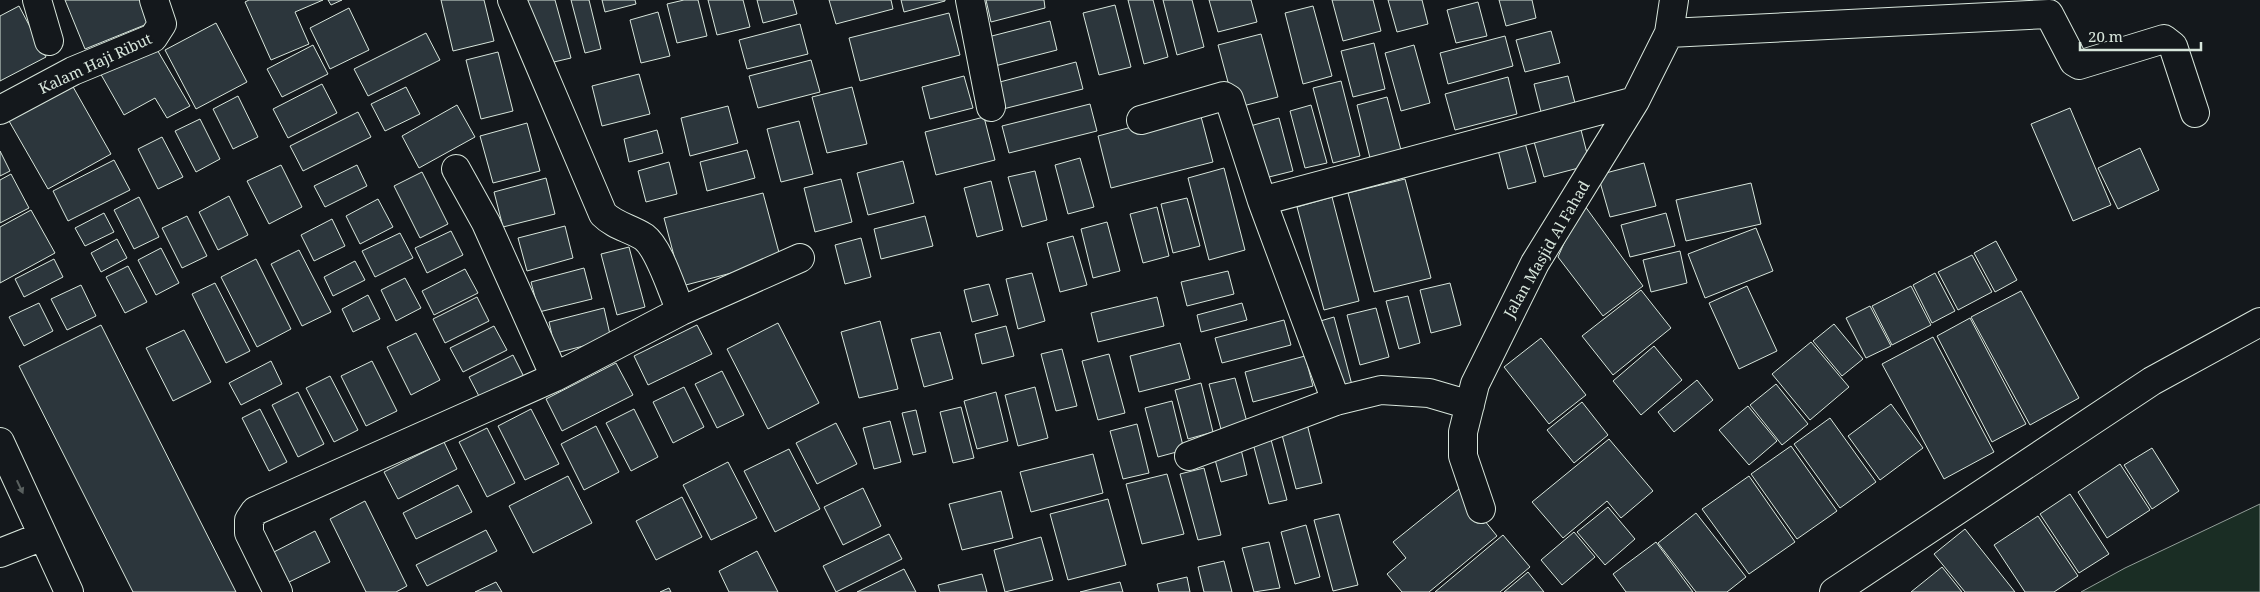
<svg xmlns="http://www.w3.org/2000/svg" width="2260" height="592" viewBox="0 0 2260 592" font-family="'Noto Serif',serif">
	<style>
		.green { fill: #1a2d24; stroke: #939e99 }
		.building { fill: #2c363c; stroke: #d8e6dc }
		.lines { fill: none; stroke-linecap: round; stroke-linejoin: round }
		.minor-casing { stroke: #d8e6dc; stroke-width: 30 }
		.minor { stroke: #14181c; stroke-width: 28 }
		.oneway { fill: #59605f }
		.labels { text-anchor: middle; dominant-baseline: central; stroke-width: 4; stroke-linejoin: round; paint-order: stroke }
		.street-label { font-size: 15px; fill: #d8e6dc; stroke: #14181c }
	</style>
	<rect width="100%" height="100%" fill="#14181c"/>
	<!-- green -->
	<path class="green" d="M2260 504V592H2081L2125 568Z"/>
	<!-- building -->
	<path class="building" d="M65 0H143L152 22 85 49Z
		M249 0H323L295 12 309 44 271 60 245 2Z
		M328 0H342L331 5Z
		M441 0H484L494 41 453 51Z
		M523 0H555L571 58 541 65Z
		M571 0H589L601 49 585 53Z
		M602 0H635L636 4 605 12Z
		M684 0H698L707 36 677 43 667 4Z
		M708 0H743L750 27 717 35Z
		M757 0H793L797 14 763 23Z
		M829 0H891L893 9 836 24Z
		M901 0H945V1L904 12Z
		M986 0H1044L1045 8 991 22Z
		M1128 0H1153L1168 57 1144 64Z
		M1163 0H1192L1204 47 1177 55Z
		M1209 0H1251L1257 22 1218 32Z
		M1332 0H1373L1381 31 1343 41Z
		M1388 0H1422L1428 24 1397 32Z
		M1499 0H1532L1536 18 1506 26Z
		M1478 2 1487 36 1456 43 1447 10Z
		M1115 5 1131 67 1099 75 1083 13Z
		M19 6 46 57 0 81V16Z
		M1313 6 1332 76 1303 84 1285 13Z
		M349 8 369 50 330 69 310 28Z
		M658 12 670 56 641 63 630 20Z
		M949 13 960 55 860 81 849 38Z
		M1050 21 1057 50 995 66 988 37Z
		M216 23 247 82 196 109 165 50Z
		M800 24 808 54 747 69 739 40Z
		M1551 31 1560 63 1525 72 1516 40Z
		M426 33 440 60 368 96 354 69Z
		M1261 34 1278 97 1235 108 1218 45Z
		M1505 36 1513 66 1448 84 1440 53Z
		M152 41 190 106 167 118 155 98 124 115 99 71Z
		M1374 43 1385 89 1353 97 1341 51Z
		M313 45 328 74 282 97 267 69Z
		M1414 45 1430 103 1401 111 1385 53Z
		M498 52 513 111 481 119 466 60Z
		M811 60 820 92 758 108 749 76Z
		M1076 62 1083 89 1003 109 996 83Z
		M639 74 650 114 602 126 592 86Z
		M964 76 973 108 930 119 922 87Z
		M1568 76 1576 107 1542 116 1534 84Z
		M1508 77 1517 114 1455 130 1445 94Z
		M1341 81 1360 156 1333 163 1313 88Z
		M322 84 337 113 288 138 273 109Z
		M72 85 111 154 48 189 9 121Z
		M406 87 420 114 385 131 371 104Z
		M852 87 867 144 827 153 812 97Z
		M238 96 258 137 233 149 213 109Z
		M1387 97 1401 150 1370 158 1357 105Z
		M1090 104 1097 131 1009 153 1002 126Z
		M457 105 475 137 419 168 402 136Z
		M1311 105 1327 163 1305 168 1290 111Z
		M728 106 738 143 690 156 681 118Z
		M2070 108 2111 205 2073 221 2031 124Z
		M1199 109 1213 162 1111 188 1098 136Z
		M358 112 371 137 303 171 290 146Z
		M984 117 995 160 936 175 925 132Z
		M1279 118 1293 171 1257 180 1243 128Z
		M200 119 220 159 196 172 175 131Z
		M799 121 813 174 781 182 767 129Z
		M527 123 540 171 493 183 480 136Z
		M1580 126 1590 165 1544 177 1533 138Z
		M657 130 663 153 629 162 624 139Z
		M162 137 183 177 158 189 138 149Z
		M1525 143 1536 182 1508 189 1498 150Z
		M2140 148 2159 190 2118 209 2098 168Z
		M747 150 755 178 707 191 700 162Z
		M0 151 10 171 0 176Z
		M1080 158 1094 207 1068 214 1055 165Z
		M114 160 130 190 68 221 53 191Z
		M903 161 914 203 868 215 857 173Z
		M669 162 677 194 646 202 638 171Z
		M1644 163 1656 206 1610 217 1598 175Z
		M281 165 302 207 269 224 247 181Z
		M357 165 367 186 325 207 314 186Z
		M1224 168 1245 250 1209 260 1188 178Z
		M1035 171 1047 220 1022 227 1008 177Z
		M422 172 448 224 420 238 394 186Z
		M11 174 29 208 0 223V180Z
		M546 178 555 214 503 227 494 192Z
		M841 179 852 222 815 232 804 188Z
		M1405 179 1431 278 1374 292 1348 193Z
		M991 181 1003 230 977 237 964 188Z
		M1751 183 1761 224 1686 241 1676 200Z
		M763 193 781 260 682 286 664 218Z
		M229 196 248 235 218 250 199 212Z
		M139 197 159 237 134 249 114 210Z
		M1332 197 1359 301 1324 310 1297 207Z
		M1187 198 1200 246 1173 253 1161 204Z
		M378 199 393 227 360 244 346 216Z
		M1582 202 1643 286 1603 316 1558 257Z
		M1157 207 1169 256 1143 263 1130 214Z
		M31 210 55 253 0 283V227Z
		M104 213 114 232 85 246 75 228Z
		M1666 213 1675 246 1630 257 1621 225Z
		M187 216 207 256 182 268 162 228Z
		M925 216 933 246 881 259 874 229Z
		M332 219 345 246 314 261 301 235Z
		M1107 222 1120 271 1093 278 1081 229Z
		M565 226 573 258 527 271 518 238Z
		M1756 228 1773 271 1705 298 1688 254Z
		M451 231 463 255 427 273 415 248Z
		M400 233 413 258 375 277 362 251Z
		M1073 236 1087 285 1060 292 1047 243Z
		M861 238 871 277 845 284 835 245Z
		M117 239 127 258 101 272 91 253Z
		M1996 241 2017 280 1995 292 1974 253Z
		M629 247 645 307 617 315 601 254Z
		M161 248 179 283 156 295 138 260Z
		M299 250 331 312 302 326 271 264Z
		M1680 251 1687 283 1651 292 1643 260Z
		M1972 255 1992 292 1958 310 1938 272Z
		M54 259 63 277 24 297 15 279Z
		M256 259 291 329 257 347 221 277Z
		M355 261 365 280 333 296 324 277Z
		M128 266 147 302 125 313 106 277Z
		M584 268 592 299 539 312 531 282Z
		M465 269 478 293 434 315 422 291Z
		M1228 271 1234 294 1187 306 1181 282Z
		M1032 273 1045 321 1018 329 1006 279Z
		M1935 273 1955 311 1932 323 1913 285Z
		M405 278 421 308 396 321 381 290Z
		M215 283 250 351 226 363 192 294Z
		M1450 283 1461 325 1431 333 1420 290Z
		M989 284 998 315 972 322 964 290Z
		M81 285 96 316 67 330 51 299Z
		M1747 286 1777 351 1739 369 1709 303Z
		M1911 286 1931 325 1892 345 1872 306Z
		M1641 290 1671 328 1613 375 1582 336Z
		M2021 291 2079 398 2030 425 1971 317Z
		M368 295 380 319 353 332 342 309Z
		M1408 296 1420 343 1399 349 1386 301Z
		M477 297 489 321 445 343 433 319Z
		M1157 297 1164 326 1098 342 1091 313Z
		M39 303 53 331 24 346 9 317Z
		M1242 303 1247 320 1201 332 1197 315Z
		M1870 306 1891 346 1866 358 1846 318Z
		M604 308 611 339 556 353 549 322Z
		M1376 308 1389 357 1360 365 1347 315Z
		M1334 317 1352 385 1335 389 1317 322Z
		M1970 318 2026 424 1992 442 1937 336Z
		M1284 320 1291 345 1222 363 1215 338Z
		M880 321 898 389 859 398 841 332Z
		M778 323 819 403 768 429 727 349Z
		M1834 324 1863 359 1842 376 1813 341Z
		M101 325 236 592H133L19 366Z
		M697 325 712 354 648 385 634 356Z
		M494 326 507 350 463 372 450 348Z
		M1006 326 1014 356 982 364 975 334Z
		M184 330 211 382 173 401 146 348Z
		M940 332 953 379 924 387 911 339Z
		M416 333 440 380 411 395 387 347Z
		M1933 337 1994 452 1944 479 1882 364Z
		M1541 338 1586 395 1549 424 1504 367Z
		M1811 342 1849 387 1810 420 1772 374Z
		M1180 343 1190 379 1139 392 1130 356Z
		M1654 346 1682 380 1641 415 1613 381Z
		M1062 349 1077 406 1056 411 1041 354Z
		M1109 354 1125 413 1098 420 1082 361Z
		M513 355 525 379 482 402 469 377Z
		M1305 356 1313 386 1253 402 1245 372Z
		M271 361 282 384 241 405 229 383Z
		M372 361 397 411 366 426 341 376Z
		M616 363 633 395 562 431 546 399Z
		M722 371 744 415 717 428 695 384Z
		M330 376 358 430 334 442 306 388Z
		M1235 378 1248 426 1222 433 1209 384Z
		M1697 380 1713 400 1674 432 1658 412Z
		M1201 383 1213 432 1188 439 1175 390Z
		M1776 384 1808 424 1782 445 1750 405Z
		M684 387 704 427 673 443 653 402Z
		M1035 387 1048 438 1018 446 1005 395Z
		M298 392 324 444 298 457 272 405Z
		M996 392 1008 441 977 449 964 401Z
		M1172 401 1184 450 1158 457 1145 408Z
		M1582 402 1608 435 1574 463 1547 430Z
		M1891 404 1923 448 1880 480 1848 436Z
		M1748 406 1777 441 1749 465 1719 430Z
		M961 407 974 458 953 463 940 412Z
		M260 409 287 462 269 471 242 418Z
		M531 409 559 464 525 480 498 426Z
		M634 409 658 457 631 471 606 423Z
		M916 410 926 452 913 455 902 413Z
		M1305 416 1322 483 1296 489 1279 423Z
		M1830 418 1876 482 1840 508 1794 444Z
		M890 421 901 462 874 469 863 428Z
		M836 423 857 464 817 484 796 443Z
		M1137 424 1149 473 1123 479 1110 431Z
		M596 426 619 472 584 490 561 444Z
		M487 428 515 483 487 497 459 442Z
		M1269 432 1287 500 1269 504 1251 436Z
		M1609 439 1653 491 1621 518 1607 501 1563 538 1532 502Z
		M444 442 457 469 398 499 384 472Z
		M1240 445 1247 475 1221 482 1213 452Z
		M1791 446 1837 511 1797 539 1751 474Z
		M2152 448 2179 491 2152 509 2124 465Z
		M789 449 820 509 775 532 744 471Z
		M1093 454 1103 493 1031 512 1020 472Z
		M728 462 757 518 711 540 683 485Z
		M2120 464 2150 510 2107 538 2078 492Z
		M1204 468 1221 535 1198 540 1180 474Z
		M1167 474 1184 534 1142 544 1126 484Z
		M568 476 592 523 533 553 509 506Z
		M1749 476 1795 542 1749 574 1702 509Z
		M458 485 472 512 416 539 403 513Z
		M863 488 881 526 843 545 824 507Z
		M1459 489 1497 536 1429 592H1402L1387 574 1406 558 1393 542Z
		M1001 491 1013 538 962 550 949 504Z
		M2070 494 2109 554 2079 573 2040 514Z
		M682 497 702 537 656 560 636 521Z
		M1108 499 1126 565 1068 580 1050 514Z
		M365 501 407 586 396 592H366L330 519Z
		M1608 507 1635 539 1605 565 1577 532Z
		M1696 513 1746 577 1727 592H1696L1658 543Z
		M1339 514 1358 585 1333 591 1314 520Z
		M2038 516 2078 576 2054 592H2025L1994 545Z
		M1306 525 1320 577 1295 584 1281 532Z
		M1965 529 2015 592H1965L1934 554Z
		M486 530 497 551 427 586 416 565Z
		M315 531 330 562 283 585 268 555Z
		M1574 532 1595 557 1562 585 1541 560Z
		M889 534 902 559 836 592 823 566Z
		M1503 535 1530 567 1500 592H1435Z
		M1041 537 1053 580 1005 592 994 550Z
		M1269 542 1280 588 1254 592 1242 548Z
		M1656 542 1693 592H1626L1613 574Z
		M757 551 778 592H729L719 571Z
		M1224 561 1232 592H1204L1198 567Z
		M1942 567 1962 592H1911Z
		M904 569 916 592H857Z
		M1528 572 1544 592H1504Z
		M982 574 987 592H940L938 585Z
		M1187 577 1190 592H1159L1157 584Z
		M496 582 502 592H475Z
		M1120 582 1123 592H1080Z
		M669 588 671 592H660Z"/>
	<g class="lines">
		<defs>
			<path id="minor" d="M37 0 49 41
				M512 0 603 214C615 226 630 228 644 237 660 249 672 292 681 311
				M970 0 991 107
				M1669 33 2049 14 2074 62 2079 65 2164 39 2173 46 2195 113
				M0 110 73 71 153 38 162 24 154 0
				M1141 120 1224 96 1229 99 1262 201 1635 101
				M456 169 486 223 555 377
				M1262 201 1336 401
				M0 442 69 592
				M1189 456 1336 401 1381 390 1429 393 1470 405
				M1481 509 1463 456V432L1475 384 1535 263 1635 101 1669 33 1674 0
				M0 553 43 536
				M278 592 249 533V520L255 511 555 377 681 311 800 258
				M1834 592 2152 381 2260 322"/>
		</defs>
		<!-- minor casing -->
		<use href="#minor" class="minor-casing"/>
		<!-- minor -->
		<use href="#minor" class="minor"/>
	</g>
	<!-- one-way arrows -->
	<defs><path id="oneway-solid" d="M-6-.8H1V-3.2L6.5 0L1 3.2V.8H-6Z" transform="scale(1.25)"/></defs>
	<use class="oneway" href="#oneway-solid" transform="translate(20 487) rotate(65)"/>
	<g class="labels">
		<!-- street labels -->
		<g class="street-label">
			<text transform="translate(95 63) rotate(-25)">Kalam Haji Ribut</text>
			<text transform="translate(1546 249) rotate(-60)">Jalan Masjid Al Fahad</text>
		</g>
	</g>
	<!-- scale -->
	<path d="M2080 42v8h121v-8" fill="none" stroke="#d8e6dc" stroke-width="2.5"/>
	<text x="2088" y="42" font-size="15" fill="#d8e6dc" stroke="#14181c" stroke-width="4" paint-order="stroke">20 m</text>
</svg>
